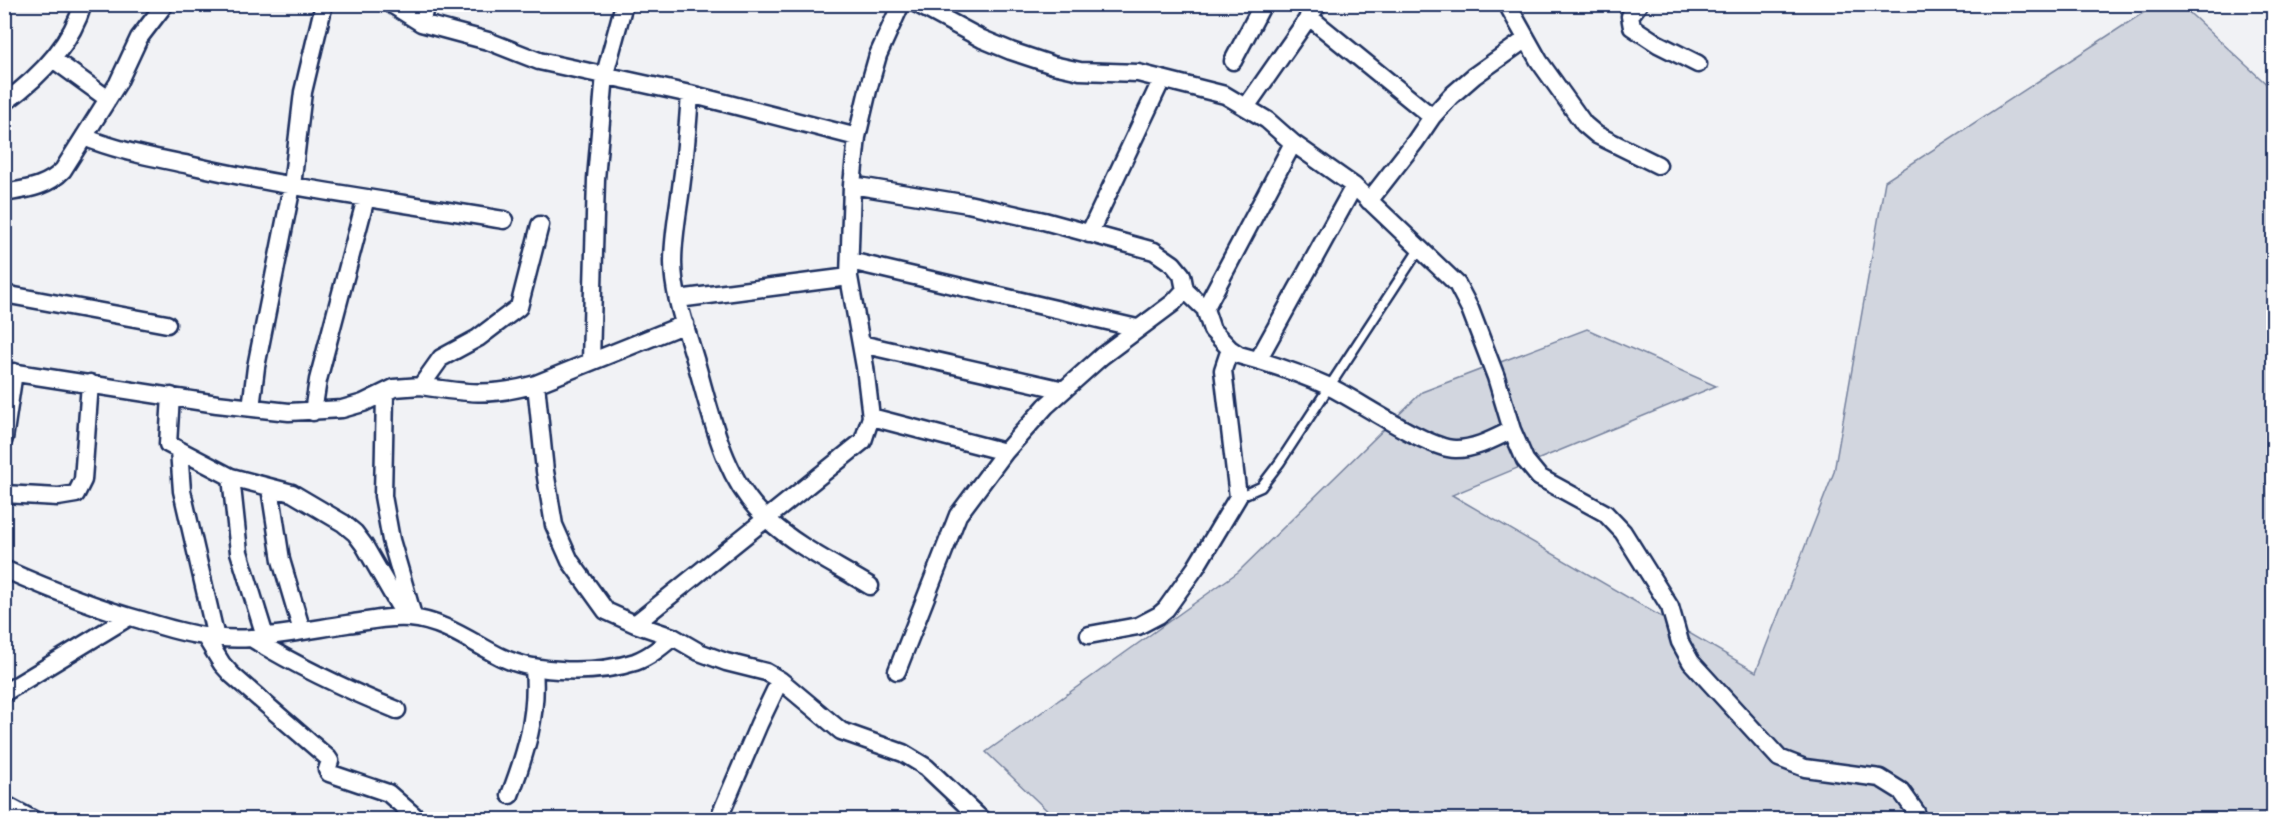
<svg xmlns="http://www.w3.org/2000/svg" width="2278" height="824" viewBox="0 0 2278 824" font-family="Mali,sans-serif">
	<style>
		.green { fill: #d2d6df; stroke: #76829e; stroke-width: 1.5 }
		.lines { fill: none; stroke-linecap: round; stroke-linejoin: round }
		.service-casing { stroke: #1b2f5e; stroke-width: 13 }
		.minor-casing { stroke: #1b2f5e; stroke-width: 21 }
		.service { stroke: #fff; stroke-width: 8 }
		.minor { stroke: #fff; stroke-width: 16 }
	</style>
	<rect width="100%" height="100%" fill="#f1f2f5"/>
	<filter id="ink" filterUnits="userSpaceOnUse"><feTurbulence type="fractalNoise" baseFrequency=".0167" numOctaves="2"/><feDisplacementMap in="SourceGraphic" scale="12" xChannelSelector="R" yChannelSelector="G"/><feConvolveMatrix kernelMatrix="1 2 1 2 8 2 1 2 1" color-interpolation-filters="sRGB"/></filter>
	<g filter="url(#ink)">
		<!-- green -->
		<path class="green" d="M2155 5H2181L2273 90V819H1056L986 752 1238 572 1422 392 1587 329 1716 386 1452 495 1756 672 1834 472 1885 181Z"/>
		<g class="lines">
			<defs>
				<path id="service" d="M1238 497 1261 487 1280 462 1420 248"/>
				<path id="minor" d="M391 4 421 23 488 41 539 61 690 94 857 137
					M917 4 982 39 1011 51 1053 65 1080 71 1138 73 1225 95 1267 120 1293 143 1354 186 1457 284 1470 309 1496 377 1512 430 1525 460 1539 477 1605 513 1623 532 1670 607 1680 642 1691 662 1779 758 1805 768 1880 778 1901 791 1916 812 1918 820
					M1507 4 1539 61 1584 124 1597 135 1658 165
					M1639 4 1630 16 1632 27 1658 44 1698 64
					M1308 16 1432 117
					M421 23 426 4
					M53 59 108 99
					M1233 61 1263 4
					M690 94C688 123 686 152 682 180 679 207 673 235 673 262 673 295 686 328 695 359 711 413 723 480 767 519 797 547 836 565 870 586
					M4 103C37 79 71 45 83 4
					M1246 107 1318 4
					M84 137C118 151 153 157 189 165 293 189 399 202 504 220
					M852 185 968 204 1044 221 1154 251 1173 264 1182 275 1185 290 1205 309 1212 330 1230 349 1239 355C1269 363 1301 374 1330 387 1359 401 1429 450 1456 449 1476 449 1495 438 1512 430
					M4 193C27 189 47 187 63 170L118 83 139 38 165 4
					M1369 201 1415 142 1432 117 1451 96 1474 76 1526 39
					M1089 234 1162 79
					M850 261 1137 328
					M4 294 167 324
					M678 299 849 277
					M1205 309 1293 143
					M861 344 1064 390
					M1258 360 1354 186
					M591 361 596 179 605 74 624 4
					M4 371 217 404 289 412 342 409 363 403 394 388 421 386 441 358 478 338 519 307 540 225
					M536 384 545 471 554 525 570 561 606 611 635 624 673 637 699 652 726 662 766 672 780 680 841 731 903 753 926 767 982 820
					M421 386C465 393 491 397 536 384L685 324
					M385 393 383 496 391 540 413 616
					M171 396 168 444 231 477 292 493 343 523 355 533 364 545 398 604 414 618
					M251 408 256 367 292 186 303 92 324 4
					M313 412 318 380 366 198
					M871 417 1005 452
					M4 439 14 372
					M179 450 182 491 216 638
					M231 477 239 552 265 636
					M270 488 281 560 302 631
					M4 494 58 497 76 494 83 480 90 383
					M4 569C49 589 94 607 141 620 179 632 212 641 252 638 284 635 315 629 347 624 367 621 389 616 410 618 444 621 471 642 501 657 536 674 598 674 635 662 649 657 661 647 673 637
					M635 624 863 441 871 417 865 367 849 277 852 185 857 137 868 90 878 55 901 4
					M1089 635 1138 626 1159 615 1166 609 1196 567 1238 497 1223 370 1230 349
					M206 638 222 664 232 675 328 758 330 761 327 770 329 773 388 793 419 820
					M251 638C300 668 345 689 397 710
					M897 671 958 515 1005 452 1046 406 1102 356 1173 303 1185 290
					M4 693 129 617
					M510 795C526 753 538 714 534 669
					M4 804 34 820
					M718 820 759 724 780 680"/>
			</defs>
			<!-- service casing -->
			<use href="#service" class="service-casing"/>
			<!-- minor casing -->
			<use href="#minor" class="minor-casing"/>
			<!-- service -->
			<use href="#service" class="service"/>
			<!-- minor -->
			<use href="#minor" class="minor"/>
		</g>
	</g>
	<!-- margin -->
	<rect width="2278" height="824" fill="none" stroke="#fff" stroke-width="24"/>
	<rect x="12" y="12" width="2254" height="800" fill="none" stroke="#1b2f5e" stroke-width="2" filter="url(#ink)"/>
</svg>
